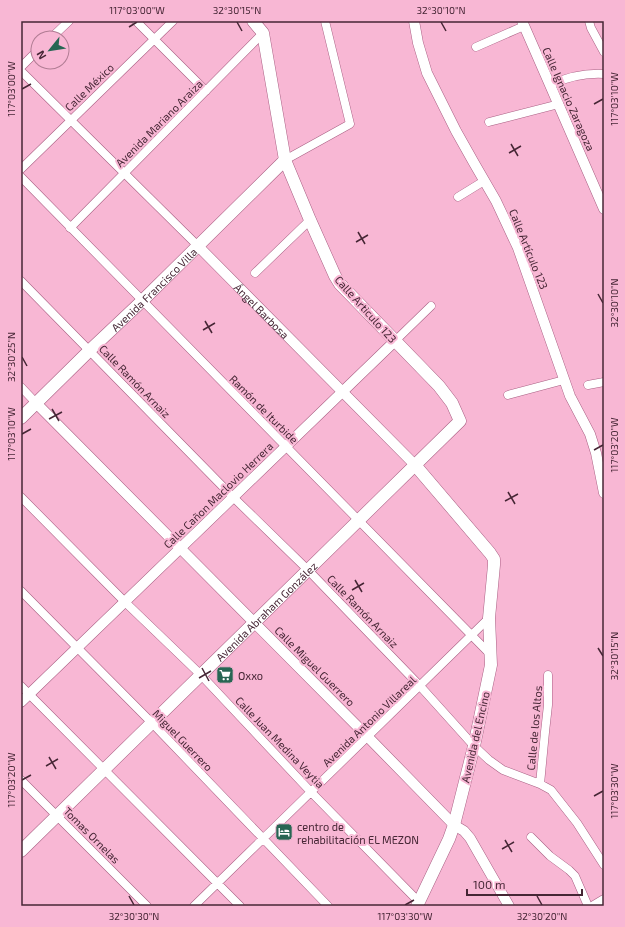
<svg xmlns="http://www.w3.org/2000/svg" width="625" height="927" viewBox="0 0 625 927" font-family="'Exo 2',sans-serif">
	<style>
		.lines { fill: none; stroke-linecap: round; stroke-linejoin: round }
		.minor-casing { stroke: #a95f83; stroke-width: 9 }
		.tertiary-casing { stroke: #a95f83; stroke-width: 11 }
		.secondary-casing { stroke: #a95f83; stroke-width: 13 }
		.minor { stroke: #fff; stroke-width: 8 }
		.tertiary { stroke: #fff; stroke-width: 10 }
		.secondary { stroke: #fff; stroke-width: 12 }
		.ticks { fill: none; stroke: #462635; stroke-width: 1.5 }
		.labels { text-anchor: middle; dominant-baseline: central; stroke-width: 4; stroke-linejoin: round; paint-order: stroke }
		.street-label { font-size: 11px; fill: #462635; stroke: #f8b7d4 }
		.poi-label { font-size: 11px; fill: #462635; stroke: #f8b7d4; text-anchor: start }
		.neatline { fill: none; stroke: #462635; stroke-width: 1.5 }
		.ticks-label { font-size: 10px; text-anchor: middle; fill: #462635 }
	</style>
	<rect width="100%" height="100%" fill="#f8b7d4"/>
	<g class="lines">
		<defs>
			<path id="minor" d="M136 21 206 91
				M589 21 591 28 604 52
				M51 38 69 21
				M476 47 524 26
				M21 67 38 50
				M21 71 198 246
				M550 85C567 77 586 73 604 74
				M489 122 559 104
				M285 160 350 124 325 21
				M21 169 173 21
				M21 177 491 655
				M458 197 484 181
				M70 228 263 33
				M255 273 310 220
				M21 281 233 497 308 570 420 686 474 746 489 760 503 770 540 784 551 790 577 823 604 865
				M395 341 431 306
				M588 385 604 382
				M21 387 36 403
				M508 395 564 380
				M21 497 125 602 201 675 311 792 419 902
				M21 591 152 723 328 906
				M21 686 240 906
				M21 780 147 906
				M540 784 545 732 548 705V675
				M531 837 550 856 569 870 575 876 588 906
				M194 906 489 618"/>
			<g id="tertiary">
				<path d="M414 21 418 43 427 73 456 131 474 163 496 201 518 248 570 396 590 434 596 453 604 493"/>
				<path d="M522 21 550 85 604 209"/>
				<path id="s1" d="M198 246 415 465"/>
				<path d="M36 403 368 737 454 825 464 831 470 838 509 906"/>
				<path d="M21 702 395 341"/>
				<path d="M594 906 604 900"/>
			</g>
			<g id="secondary">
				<path id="s2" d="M21 418 90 350 142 301 285 160"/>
				<path d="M415 465 490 553 494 559V565L489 618 491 665 474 746 454 825 449 839 417 906"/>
				<path id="s3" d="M21 851 460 421 452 403 439 386 340 284 335 276 310 220 285 160 263 33 253 21"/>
			</g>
		</defs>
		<!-- minor casing -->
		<use href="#minor" class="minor-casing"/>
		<!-- tertiary casing -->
		<use href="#tertiary" class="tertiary-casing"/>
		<!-- secondary casing -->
		<use href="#secondary" class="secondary-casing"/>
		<!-- minor -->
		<use href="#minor" class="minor"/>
		<!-- tertiary -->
		<use href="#tertiary" class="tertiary"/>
		<!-- secondary -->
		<use href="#secondary" class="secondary"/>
	</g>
	<!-- ticks -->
	<path class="ticks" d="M237 22 242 31M441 22 446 31M129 27 137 22M22 89 31 84M594 104 603 99M511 144 518 156M509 153 521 146M358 232 365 244M356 242 368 235M598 294 603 303M205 321 212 333M203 330 215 323M22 357 27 366M52 409 59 421M49 419 62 412M22 434 31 429M594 450 603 445M508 492 515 504M505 501 518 494M355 580 362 592M352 590 364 583M598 648 603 656M202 668 209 681M199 678 211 671M49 757 56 769M46 766 58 759M22 780 31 775M594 796 603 791M505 840 512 852M502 849 514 842M129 896 134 905M537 896 542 905M405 905 414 900"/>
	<!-- icons -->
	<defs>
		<symbol id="supermarket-square" viewBox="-11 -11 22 22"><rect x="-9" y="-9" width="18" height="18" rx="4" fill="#276653" stroke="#f8b7d4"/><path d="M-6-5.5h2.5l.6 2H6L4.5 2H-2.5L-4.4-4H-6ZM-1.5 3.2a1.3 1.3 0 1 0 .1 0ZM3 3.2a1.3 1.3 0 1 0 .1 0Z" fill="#fff"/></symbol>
		<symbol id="hotel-square" viewBox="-11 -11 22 22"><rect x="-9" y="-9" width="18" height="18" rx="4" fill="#276653" stroke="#f8b7d4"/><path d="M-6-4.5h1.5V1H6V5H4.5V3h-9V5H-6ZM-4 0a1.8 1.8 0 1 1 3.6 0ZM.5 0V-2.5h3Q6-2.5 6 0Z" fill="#fff"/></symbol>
	</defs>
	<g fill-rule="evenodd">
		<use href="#supermarket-square" x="215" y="665" width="20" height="20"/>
		<use href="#hotel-square" x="274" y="822" width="20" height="20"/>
	</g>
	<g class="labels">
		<!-- street labels -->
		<g class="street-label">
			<text transform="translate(89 87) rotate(-44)">Calle México</text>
			<text transform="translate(569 99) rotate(66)">Calle Ignacio Zaragoza</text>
			<text transform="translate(159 123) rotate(-45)">Avenida Mariano Araiza</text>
			<text transform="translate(529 249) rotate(68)">Calle Artículo 123</text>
			<text stroke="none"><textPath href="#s2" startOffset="185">Avenida Francisco Villa</textPath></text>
			<text transform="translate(366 309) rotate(48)">Calle Articulo 123</text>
			<text stroke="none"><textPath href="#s1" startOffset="91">Ángel Barbosa</textPath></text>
			<text transform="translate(135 381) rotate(46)">Calle Ramón Arnaiz</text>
			<text transform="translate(264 409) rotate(45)">Ramón de Iturbide</text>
			<text transform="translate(218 495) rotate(-44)">Calle Cañon Maclovio Herrera</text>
			<text stroke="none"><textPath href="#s3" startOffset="343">Avenida Abraham González</textPath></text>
			<text transform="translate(363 611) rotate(46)">Calle Ramón Arnaiz</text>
			<text transform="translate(315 666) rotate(45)">Calle Miguel Guerrero</text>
			<text transform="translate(369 721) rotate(-44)">Avenida Antonio Villareal</text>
			<text transform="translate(534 728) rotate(-85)">Calle de los Altos</text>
			<text transform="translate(475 737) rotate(-77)">Avenida del Encino</text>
			<text transform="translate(183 740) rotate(46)">Miguel Guerrero</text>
			<text transform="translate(280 742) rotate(46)">Calle Juan Medina Veytia</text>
			<text transform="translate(92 835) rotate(45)">Tomas Ornelas</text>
		</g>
		<!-- poi labels -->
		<g class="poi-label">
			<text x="238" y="675">Oxxo</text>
			<text x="297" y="826">centro de<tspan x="297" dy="13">rehabilitación EL MEZON</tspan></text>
		</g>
	</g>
	<!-- border -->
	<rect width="625" height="927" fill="none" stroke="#f8b7d4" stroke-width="44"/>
	<!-- north arrow -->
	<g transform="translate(50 50) rotate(240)"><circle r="19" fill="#f8b7d4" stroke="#b17d94"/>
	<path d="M0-3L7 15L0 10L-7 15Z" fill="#276653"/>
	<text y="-6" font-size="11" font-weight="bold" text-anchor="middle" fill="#462635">N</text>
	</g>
	<!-- scale -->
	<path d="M467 889v6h115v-6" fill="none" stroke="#462635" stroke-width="2"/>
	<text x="473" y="889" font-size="12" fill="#462635" stroke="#f8b7d4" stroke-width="3" paint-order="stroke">100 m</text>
	<rect x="22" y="22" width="581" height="883" class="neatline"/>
	<g class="ticks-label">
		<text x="137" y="14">117°03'00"W</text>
		<text x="237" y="14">32°30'15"N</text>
		<text x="441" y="14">32°30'10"N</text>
		<text transform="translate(11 89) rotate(-90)" y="4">117°03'00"W</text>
		<text transform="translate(614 99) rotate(-90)" y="4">117°03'10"W</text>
		<text transform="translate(614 303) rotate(-90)" y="4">32°30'10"N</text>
		<text transform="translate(11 357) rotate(-90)" y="4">32°30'25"N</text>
		<text transform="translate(11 434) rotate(-90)" y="4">117°03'10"W</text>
		<text transform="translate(614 445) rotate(-90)" y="4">117°03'20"W</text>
		<text transform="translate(614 656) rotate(-90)" y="4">32°30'15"N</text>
		<text transform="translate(11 780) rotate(-90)" y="4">117°03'20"W</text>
		<text transform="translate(614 791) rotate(-90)" y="4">117°03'30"W</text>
		<text x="134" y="920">32°30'30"N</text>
		<text x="405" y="920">117°03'30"W</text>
		<text x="542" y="920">32°30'20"N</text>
	</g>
</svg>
